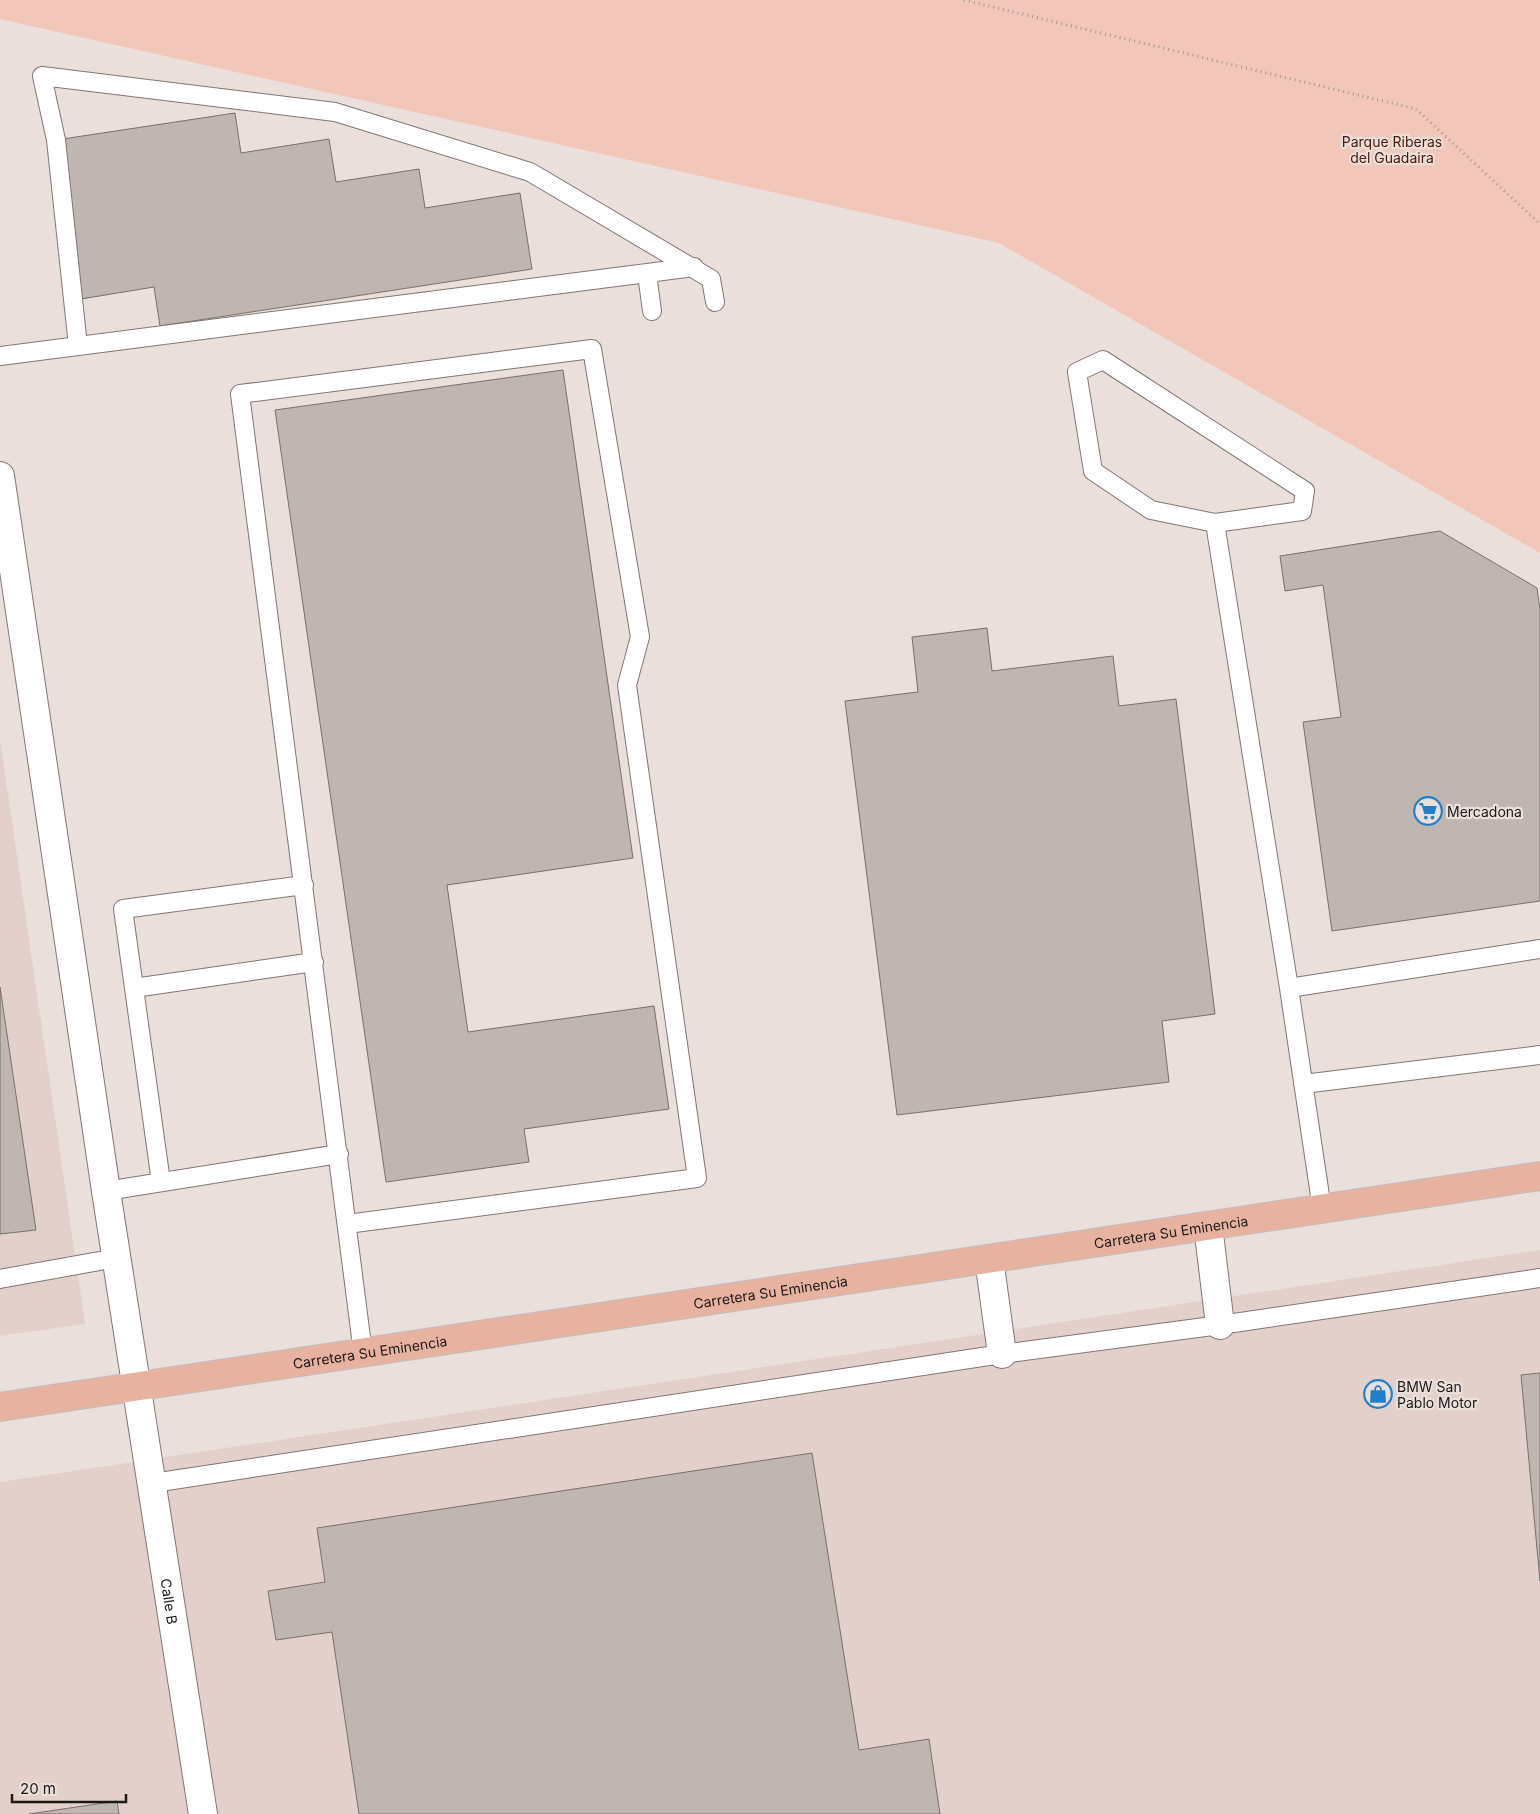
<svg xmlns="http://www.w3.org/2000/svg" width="1540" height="1814" viewBox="0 0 1540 1814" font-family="Inter,sans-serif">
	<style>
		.built { fill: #e4d0ca }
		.green { fill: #f2c6b8 }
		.building { fill: #bfb5b1; stroke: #79706d }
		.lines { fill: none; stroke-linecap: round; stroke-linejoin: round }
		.service-casing { stroke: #807673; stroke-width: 20 }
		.minor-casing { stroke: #807673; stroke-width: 30 }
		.primary-casing { stroke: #bfbebe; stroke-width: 30 }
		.path { stroke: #a19995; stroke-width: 3; stroke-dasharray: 1 4; stroke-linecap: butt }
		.service { stroke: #fff; stroke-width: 18 }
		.minor { stroke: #fff; stroke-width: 28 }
		.primary { stroke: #e8b2a1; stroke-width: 28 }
		.labels { text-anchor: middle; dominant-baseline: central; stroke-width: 4.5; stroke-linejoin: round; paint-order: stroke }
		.park-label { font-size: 14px; fill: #4b1706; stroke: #eadfdb }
		.poi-label { font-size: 14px; fill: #1b1816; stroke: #eadfdb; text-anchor: start }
		.street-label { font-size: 14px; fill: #1b1816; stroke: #eadfdb }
	</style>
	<rect width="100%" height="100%" fill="#eadfdb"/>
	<!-- built -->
	<path class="built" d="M0 739 85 1324 0 1336Z
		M1540 1250V1814H0V1482Z"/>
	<!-- green -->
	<path class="green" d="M0 0H1540V553L999 243 0 19Z"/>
	<!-- building -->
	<path class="building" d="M235 113 241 153 329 139 336 182 419 169 425 208 520 193 532 269 160 326 154 287 81 299 56 140Z
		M563 370 633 858 447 885 468 1032 654 1006 669 1109 524 1129 529 1162 386 1182 275 410Z
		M1440 531 1537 588 1540 609V901L1332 931 1303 722 1341 717 1323 585 1285 591 1280 556Z
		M987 628 992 671 1113 656 1119 706 1176 699 1215 1014 1162 1021 1169 1082 897 1115 845 701 918 692 912 637Z
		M0 987 36 1230 0 1234Z
		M1540 1373V1581L1521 1375Z
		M812 1453 859 1750 929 1739 940 1814H359L332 1632 276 1640 268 1591 325 1582 317 1528Z
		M117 1801 119 1814H29Z"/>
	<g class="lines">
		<defs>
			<path id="service" d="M647 274 652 311
				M78 346 56 140 42 76 335 112 530 172 711 279 715 302
				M0 356 694 267
				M1103 360 1305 491 1302 511 1215 523 1151 510 1093 471 1077 372Z
				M1215 523 1289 988 1540 949
				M134 988 314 962
				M1289 988 1322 1209
				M1303 1084 1540 1055
				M161 1182 123 909 304 885
				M106 1191 339 1154
				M347 1224 697 1178 627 685 640 637 592 349 240 394 363 1353
				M0 1279 116 1258
				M153 1483 1002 1354 1220 1325 1540 1278"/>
			<g id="minor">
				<path id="s1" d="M0 476 106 1191 203 1814"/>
				<path d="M1208 1226 1220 1325"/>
				<path d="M989 1259 1002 1354"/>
			</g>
			<g id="primary">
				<path id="s2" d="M0 1407 1540 1176"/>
			</g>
		</defs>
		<!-- service casing -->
		<use href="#service" class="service-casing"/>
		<!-- minor casing -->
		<use href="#minor" class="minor-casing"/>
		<!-- primary casing -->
		<use href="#primary" class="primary-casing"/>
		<!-- path -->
		<path class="path" d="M964 0 1416 109 1540 224"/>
		<!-- service -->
		<use href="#service" class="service"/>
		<!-- minor -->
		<use href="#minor" class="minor"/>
		<!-- primary -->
		<use href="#primary" class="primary"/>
	</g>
	<!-- icons -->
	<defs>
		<symbol id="supermarket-ring" viewBox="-11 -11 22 22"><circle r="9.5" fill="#eadfdb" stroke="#1e80cb" stroke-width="1.5"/><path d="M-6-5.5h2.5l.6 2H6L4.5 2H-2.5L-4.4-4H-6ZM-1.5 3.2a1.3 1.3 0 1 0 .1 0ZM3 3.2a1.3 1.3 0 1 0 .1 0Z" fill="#1e80cb"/></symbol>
		<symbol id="shop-ring" viewBox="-11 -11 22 22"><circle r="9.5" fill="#eadfdb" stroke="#1e80cb" stroke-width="1.5"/><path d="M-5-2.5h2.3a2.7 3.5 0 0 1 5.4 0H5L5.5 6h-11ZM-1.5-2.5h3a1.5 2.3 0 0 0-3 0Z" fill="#1e80cb"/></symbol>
	</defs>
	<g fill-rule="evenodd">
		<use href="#supermarket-ring" x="1412" y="795" width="32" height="32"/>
		<use href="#shop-ring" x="1362" y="1378" width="32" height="32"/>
	</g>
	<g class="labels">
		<!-- park labels -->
		<g class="park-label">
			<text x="1392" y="141">Parque Riberas<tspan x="1392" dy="16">del Guadaira</tspan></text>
		</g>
		<!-- poi labels -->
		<g class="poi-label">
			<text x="1447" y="811">Mercadona</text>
			<text x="1397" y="1386">BMW San<tspan x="1397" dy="16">Pablo Motor</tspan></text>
		</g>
		<!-- street labels -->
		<g class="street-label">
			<text stroke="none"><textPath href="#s2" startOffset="1184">Carretera Su Eminencia</textPath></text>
			<text stroke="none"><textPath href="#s2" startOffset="779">Carretera Su Eminencia</textPath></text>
			<text stroke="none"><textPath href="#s2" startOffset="374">Carretera Su Eminencia</textPath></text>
			<text stroke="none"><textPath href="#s1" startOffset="1138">Calle B</textPath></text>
		</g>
	</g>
	<!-- scale -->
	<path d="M12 1794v8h114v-8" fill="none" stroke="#1b1816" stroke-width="2.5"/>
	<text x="20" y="1794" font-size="15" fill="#1b1816" stroke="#eadfdb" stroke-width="4" paint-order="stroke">20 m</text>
</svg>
